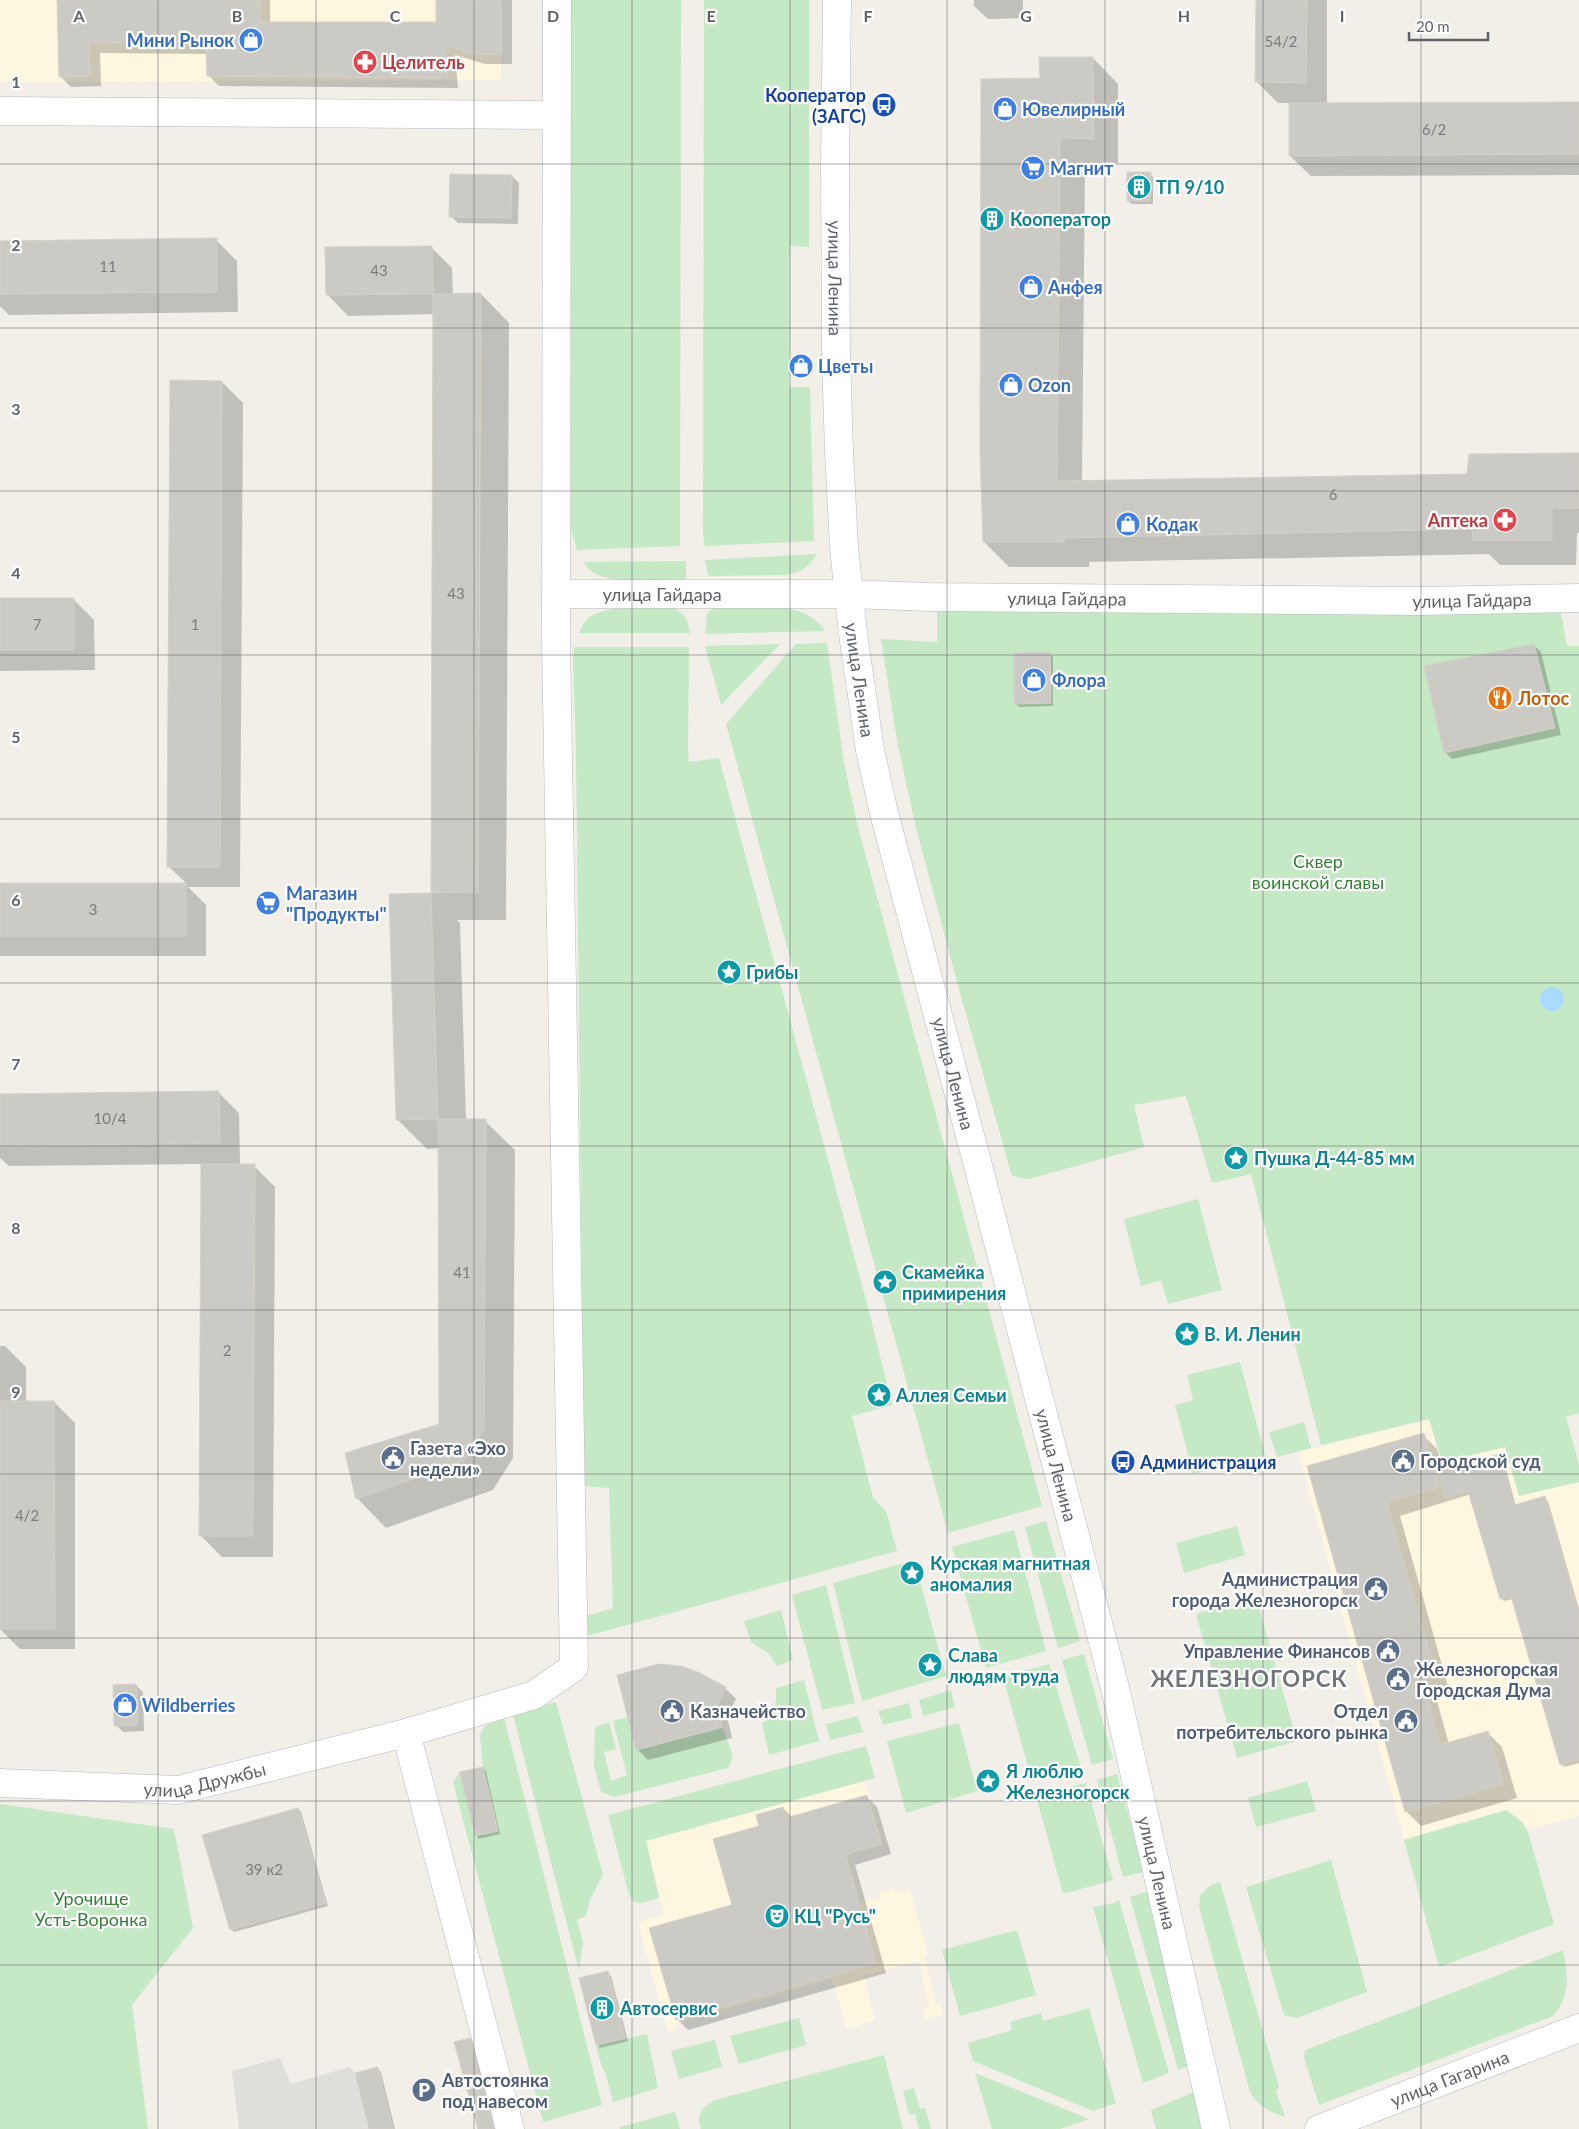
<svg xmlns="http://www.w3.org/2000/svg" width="1579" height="2129" viewBox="0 0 1579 2129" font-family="Lato,sans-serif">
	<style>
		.commercial { fill: #fef7e0 }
		.industrial { fill: #e0deda }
		.green { fill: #c5e8c5 }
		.water { fill: #aadaff }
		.shadow { fill: #0003 }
		.building { fill: #cccac5; stroke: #d6d1c6 }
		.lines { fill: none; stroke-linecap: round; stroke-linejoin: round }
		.street-casing { stroke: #b5b8bc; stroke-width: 29 }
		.secondary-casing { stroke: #b6babf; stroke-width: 29 }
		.street { stroke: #fff; stroke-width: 28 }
		.secondary { stroke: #fff; stroke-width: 28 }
		.grid { fill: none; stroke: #5f6368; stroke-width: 1; stroke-opacity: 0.55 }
		.labels { text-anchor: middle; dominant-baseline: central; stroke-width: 4.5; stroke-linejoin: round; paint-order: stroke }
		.number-label { font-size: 15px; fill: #7a7d7f }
		.shop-label { font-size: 18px; font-weight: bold; fill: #366cbe; stroke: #fff; text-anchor: start }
		.health-label { font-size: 18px; font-weight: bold; fill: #be3a42; stroke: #fff; text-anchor: start }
		.transit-label { font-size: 18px; font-weight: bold; fill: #164399; stroke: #fff; text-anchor: end }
		.culture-label { font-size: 18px; font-weight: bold; fill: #0d838f; stroke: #fff; text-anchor: start }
		.street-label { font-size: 18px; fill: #5f6368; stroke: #fff }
		.food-label { font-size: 18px; font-weight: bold; fill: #c56008; stroke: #fff; text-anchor: start }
		.park-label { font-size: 18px; fill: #348238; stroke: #fff }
		.service-label { font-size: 18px; font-weight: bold; fill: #4e5e75; stroke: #fff; text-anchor: start }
		.district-label { font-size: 22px; font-weight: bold; letter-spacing: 1px; fill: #70757a; stroke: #fff }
		.grid-label { font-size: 16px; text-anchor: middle; font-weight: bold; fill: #5f6368; stroke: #fff; stroke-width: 4.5; stroke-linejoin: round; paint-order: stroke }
	</style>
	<rect width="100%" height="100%" fill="#f1efe8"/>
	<!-- commercial -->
	<path class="commercial" d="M0 0H501V80L0 82Z
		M1429 1420 1441 1464 1505 1447 1519 1495 1579 1482V1816L1528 1830 1523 1821 1507 1810 1404 1839 1298 1452Z
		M865 1781 883 1845 847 1855 860 1903 880 1898 879 1892 894 1888 896 1893 910 1889 928 1954 924 1955 936 2004H941L943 2014 926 2019 923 2008 929 2006 919 1961 864 1976 875 2020 847 2029 832 1979 676 2024 677 2030 668 2032 638 1923 664 1914 646 1841Z"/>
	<!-- industrial -->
	<path class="industrial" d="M280 2058 291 2084 349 2067 355 2073 369 2129H239L232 2071Z"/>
	<!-- green -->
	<path class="green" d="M571 0H681L680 546 577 550 571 529 569 262Z
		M704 0H809V247L790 246 789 387H810L814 541 705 546 703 534Z
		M817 554C809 566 802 572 787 575L708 576 705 560Z
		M686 561V579C661 579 612 586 591 571 588 569 586 565 583 562Z
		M937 606 1549 607 1561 613 1567 646H1579V1413L1566 1417 1579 1465V1482L1519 1496 1505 1447 1442 1462 1429 1419 1321 1445 1251 1174 1212 1183 1186 1096 1134 1105 1144 1147 1029 1179 1012 1176 960 993 915 824 897 741 881 639 937 642Z
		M723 607C758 607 803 599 825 631L705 634 707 614 713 608Z
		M673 608C685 613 688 620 690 633H579C581 628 584 623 587 619 605 603 650 609 673 608Z
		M827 643 844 763 857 823 1042 1506 948 1533 726 724 796 644Z
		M780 644 721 705 705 646Z
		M574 647H689L688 748 689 762 719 758 869 1311 892 1405 852 1416 873 1498 886 1511 897 1551 587 1636 586 1616 613 1608 609 1488 584 1486 576 752 573 662Z
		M1198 1199 1222 1290 1168 1304 1161 1280 1141 1286 1124 1219Z
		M1240 1362 1265 1455 1193 1474 1175 1405 1193 1400 1187 1375Z
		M1304 1422 1311 1448 1277 1457 1269 1432Z
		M1046 1521 1080 1641 1058 1648 1025 1527Z
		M1237 1526 1245 1555 1184 1573 1176 1543Z
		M1014 1530 1046 1651 986 1668 952 1547Z
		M914 1560 946 1676 862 1701 833 1583Z
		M826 1585 855 1703 822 1710 792 1595Z
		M1256 1597 1297 1741 1237 1758 1196 1614Z
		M781 1610 793 1660 777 1666 769 1654 751 1642 744 1621Z
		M1084 1654 1113 1759 1092 1765 1062 1660Z
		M1049 1664 1081 1768 1032 1781 1003 1677Z
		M804 1680 819 1741 769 1755 762 1723C775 1715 777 1703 776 1688Z
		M951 1690 955 1707 923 1716 919 1700Z
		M556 1702 603 1875 590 1899 586 1916 577 1920 583 1942 579 1971 513 1715Z
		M909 1703 912 1718 883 1725 878 1711Z
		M858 1716 863 1732 830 1740 826 1724Z
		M504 1717 602 2105 543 2122 453 1782 460 1772 475 1836 497 1831 483 1767 480 1735 485 1726Z
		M627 1717 637 1750 723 1728 733 1756 728 1768 614 1797 601 1792 594 1766 595 1727 609 1722 616 1749 604 1752 611 1781 627 1775 613 1721Z
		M959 1723 977 1791 906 1813 887 1741Z
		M866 1746 875 1778 646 1841 659 1898 641 1903 634 1902 629 1895 608 1815Z
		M1117 1774 1144 1872 1123 1877 1097 1780Z
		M1307 1781 1316 1811 1256 1827 1248 1798Z
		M1086 1783 1113 1880 1063 1894 1036 1796Z
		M0 1804 174 1829 193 1928 132 2005 148 2129H0Z
		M1506 1810 1522 1822 1528 1832 1554 1924 1439 1967 1404 1840Z
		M1331 1860 1367 1992 1296 2018 1284 2015 1246 1887Z
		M1220 1882 1279 2087 1276 2091 1285 2117C1269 2111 1258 2106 1250 2092L1199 1907 1200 1895 1211 1885Z
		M1149 1891 1196 2064 1178 2070 1130 1897Z
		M1119 1900 1169 2073 1143 2083 1093 1907 1114 1903Z
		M1017 1930 1036 1995 960 2016 942 1950Z
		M1563 1950C1568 1975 1571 1995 1553 2016L1319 2105 1304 2058 1305 2050Z
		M1089 2008 1116 2103 1093 2111 973 2061 968 2043 1012 2030 1010 2022 1041 2013 1043 2021Z
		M799 2018 806 2045 739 2064 730 2036Z
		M647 2034 658 2088 613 2102 605 2071 602 2068 596 2046Z
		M715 2040 722 2067 679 2079 671 2051Z
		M884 2055 903 2129H701C696 2114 701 2108 715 2100Z
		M975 2073 1089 2119 1060 2129H992Z
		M914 2088 920 2109 925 2108 931 2129H919L915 2114 909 2115 903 2091Z
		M1194 2092 1203 2129H1156L1151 2110Z
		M675 2112 680 2129H620V2127Z"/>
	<!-- water -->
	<path class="water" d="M1540 999a12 12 0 1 1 24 0a12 12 0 1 1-24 0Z"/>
	<!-- shadow -->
	<path class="shadow" d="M58 0H270V23H438V0H512V64H485L455 55 458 88 219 86 208 75V54L100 53 101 86 71 87 60 76Z
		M974 0H1023V18L988 19 974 6Z
		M1257 0H1327V104L1579 103V175L1311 176 1290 156V103H1278L1257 82Z
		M1093 58 1118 84V163H1085L1082 482 1469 475 1579 454V533H1577L1576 565H1500L1489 554 1089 562V567H1009L984 542 1041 79Z
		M1150 174 1153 177V204H1132L1128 201Z
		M512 176 519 183 518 224 458 223 451 216Z
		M216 240 237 261 238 312 9 315 0 306V242Z
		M431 247 452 268 453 295 481 294 509 323 506 920H457L460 923 466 1120 485 1121 515 1150 513 1458 493 1490 386 1528 357 1498 440 1425V1148L427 1149 398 1120 391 895 432 894 434 314 348 316 328 295Z
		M222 382 243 403 240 887H188L206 905V956H0V885L187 884 168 866Z
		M73 599 94 620 95 670 0 671V600Z
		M1534 645 1541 652 1561 735 1452 759 1445 752Z
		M1049 654 1053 657V706L1019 707 1016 704Z
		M218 1092 239 1113 240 1165 254 1166 275 1187 273 1557H222L201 1536 202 1164 9 1166 0 1158V1095Z
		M0 1346H5L26 1367V1402H54L75 1423V1649H20L0 1629Z
		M1423 1435 1437 1449 1444 1471 1500 1455 1503 1458 1516 1506 1545 1498 1548 1501 1579 1609V1763L1564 1767 1561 1764 1513 1599 1504 1601 1501 1598 1471 1494 1400 1516 1449 1690 1435 1694 1449 1744 1488 1733 1502 1747 1517 1798 1421 1826 1406 1811 1308 1467Z
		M619 1676 725 1688 736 1699 727 1716 732 1738 648 1760 638 1750Z
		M136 1685 143 1692 144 1731 123 1732 116 1725Z
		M482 1768 486 1771 500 1834 479 1839 476 1835Z
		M866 1796 877 1807 891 1854 855 1865 886 1973 688 2030 677 2019 734 1905 761 1827 783 1808 792 1817Z
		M298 1809 301 1812 328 1906 234 1932 231 1929Z
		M608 1973 611 1976 628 2041 600 2048 597 2044Z
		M470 2039 473 2042 495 2129H478L456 2043Z
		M378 2069 381 2072 395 2129H370Z"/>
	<!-- building -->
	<path class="building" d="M57 0H260V22H436V0H501L502 54H473L445 45 448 78 207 76 206 44 89 42 90 76 59 77Z
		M1256 0H1307L1306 83 1255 82Z
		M1039 57H1093L1094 139 1060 138 1057 481 1467 474 1469 454 1579 453V508H1552V540H1473L1472 529 1064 538V542H983L980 449 981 79 1040 78Z
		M1579 102V154L1289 156V103Z
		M1127 172H1151L1150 201H1127Z
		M450 174 512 175 511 218 449 217Z
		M217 238V292L0 294V241Z
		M432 246 433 294 326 295 325 247Z
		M481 293 478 892 431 893 433 294Z
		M170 380 222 381 220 867H167Z
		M0 598H74V650H0Z
		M1534 644 1555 728 1444 753 1424 666Z
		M1050 652 1051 703 1014 704V653Z
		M0 883H186V936H0Z
		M431 893 438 1119 396 1120 389 894Z
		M219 1091 220 1143 0 1146V1094Z
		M438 1119H486L484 1429 464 1461 356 1499 345 1453 439 1424Z
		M201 1164H255L253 1536H199Z
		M0 1401H54L55 1629H0Z
		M1424 1433 1439 1487 1386 1502 1436 1676 1422 1680 1440 1745 1488 1731 1503 1784 1405 1812 1307 1466Z
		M1500 1454 1515 1505 1545 1496 1579 1615V1759L1560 1765 1511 1596 1500 1599 1468 1491 1446 1498 1438 1471Z
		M659 1664 681 1666 700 1673 726 1687 717 1705 722 1727 636 1750 617 1675Z
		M136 1684 138 1725 114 1726 113 1685Z
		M483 1767 498 1831 475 1836 460 1772Z
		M867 1795 881 1844 845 1854 876 1963 676 2020 649 1928 732 1905 713 1839 759 1826 756 1815 783 1807 786 1818Z
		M298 1808 326 1903 230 1930 202 1835Z
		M608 1971 625 2038 596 2045 579 1978Z
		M470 2038 494 2129H478L454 2042Z
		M378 2067 393 2129H369L355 2073Z"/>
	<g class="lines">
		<defs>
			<g id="street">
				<path d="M0 111 557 115"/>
				<path id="s1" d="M556 594H849L929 597 1420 601 1579 598"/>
				<path id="s2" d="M0 1783 178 1790 406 1733"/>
			</g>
			<g id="secondary">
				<path id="s3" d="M837 0 835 163 836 356 839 451 844 547 853 634 870 750 884 813 976 1158 1115 1688 1216 2129"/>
				<path d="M510 2129 406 1733 534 1695 574 1667 556 641 557 0"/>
				<path id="s4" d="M1319 2129 1579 2028"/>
			</g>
		</defs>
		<!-- street casing -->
		<use href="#street" class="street-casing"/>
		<!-- secondary casing -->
		<use href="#secondary" class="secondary-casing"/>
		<!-- street -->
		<use href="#street" class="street"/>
		<!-- secondary -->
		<use href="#secondary" class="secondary"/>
	</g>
	<!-- grid -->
	<path class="grid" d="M158 0V2129M316 0V2129M474 0V2129M632 0V2129M790 0V2129M947 0V2129M1105 0V2129M1263 0V2129M1421 0V2129M0 164H1579M0 328H1579M0 491H1579M0 655H1579M0 819H1579M0 983H1579M0 1146H1579M0 1310H1579M0 1474H1579M0 1638H1579M0 1801H1579M0 1965H1579"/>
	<!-- icons -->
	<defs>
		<symbol id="shop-disc" viewBox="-11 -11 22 22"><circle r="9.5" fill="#3f7fe0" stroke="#fff"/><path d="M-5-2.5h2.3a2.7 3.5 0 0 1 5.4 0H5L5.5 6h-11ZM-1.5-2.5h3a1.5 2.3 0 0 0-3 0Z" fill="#fff"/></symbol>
		<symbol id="pharmacy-disc" viewBox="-11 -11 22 22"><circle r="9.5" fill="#e0444e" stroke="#fff"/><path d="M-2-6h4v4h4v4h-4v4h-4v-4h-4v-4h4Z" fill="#fff"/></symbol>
		<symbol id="bus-disc" viewBox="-11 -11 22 22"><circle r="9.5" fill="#1a4fb4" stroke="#fff"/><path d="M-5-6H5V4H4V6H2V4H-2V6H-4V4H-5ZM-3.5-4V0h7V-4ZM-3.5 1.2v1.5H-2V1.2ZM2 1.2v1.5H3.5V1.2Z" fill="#fff"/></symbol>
		<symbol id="supermarket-disc" viewBox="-11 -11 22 22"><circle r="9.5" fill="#3f7fe0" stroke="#fff"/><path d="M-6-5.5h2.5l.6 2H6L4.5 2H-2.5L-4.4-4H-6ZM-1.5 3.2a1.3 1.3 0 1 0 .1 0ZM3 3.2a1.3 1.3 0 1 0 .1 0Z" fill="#fff"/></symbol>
		<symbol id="building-disc" viewBox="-11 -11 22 22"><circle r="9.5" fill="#0f9aa8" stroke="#fff"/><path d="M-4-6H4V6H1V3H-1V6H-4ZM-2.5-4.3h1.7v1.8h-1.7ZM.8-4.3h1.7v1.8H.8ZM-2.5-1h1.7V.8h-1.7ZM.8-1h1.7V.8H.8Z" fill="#fff"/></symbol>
		<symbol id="restaurant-disc" viewBox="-11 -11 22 22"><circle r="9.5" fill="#e8710a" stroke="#fff"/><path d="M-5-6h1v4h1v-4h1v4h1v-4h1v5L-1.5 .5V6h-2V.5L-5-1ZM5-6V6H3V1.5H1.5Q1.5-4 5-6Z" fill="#fff"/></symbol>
		<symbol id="sight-disc" viewBox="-11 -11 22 22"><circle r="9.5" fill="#0f9aa8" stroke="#fff"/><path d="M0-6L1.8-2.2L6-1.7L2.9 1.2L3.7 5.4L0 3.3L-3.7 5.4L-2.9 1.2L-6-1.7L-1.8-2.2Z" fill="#fff"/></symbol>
		<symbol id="civic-disc" viewBox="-11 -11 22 22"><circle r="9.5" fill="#5c6f8a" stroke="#fff"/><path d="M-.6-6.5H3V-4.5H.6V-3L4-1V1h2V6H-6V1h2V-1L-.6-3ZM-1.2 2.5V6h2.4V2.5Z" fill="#fff"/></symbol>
		<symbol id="theatre-disc" viewBox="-11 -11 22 22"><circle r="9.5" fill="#0f9aa8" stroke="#fff"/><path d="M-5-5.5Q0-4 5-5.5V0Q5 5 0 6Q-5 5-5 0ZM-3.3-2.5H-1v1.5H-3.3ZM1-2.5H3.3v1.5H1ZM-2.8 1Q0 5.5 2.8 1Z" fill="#fff"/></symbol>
		<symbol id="parking-disc" viewBox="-11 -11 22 22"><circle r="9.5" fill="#5c6f8a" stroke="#fff"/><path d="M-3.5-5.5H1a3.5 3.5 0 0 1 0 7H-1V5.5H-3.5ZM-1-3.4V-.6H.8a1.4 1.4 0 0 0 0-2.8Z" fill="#fff"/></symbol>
	</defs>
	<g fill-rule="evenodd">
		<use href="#shop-disc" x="237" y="26" width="28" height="28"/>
		<use href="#pharmacy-disc" x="351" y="48" width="28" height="28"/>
		<use href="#bus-disc" x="870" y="91" width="28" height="28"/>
		<use href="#shop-disc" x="991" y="95" width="28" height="28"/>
		<use href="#supermarket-disc" x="1019" y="154" width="28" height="28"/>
		<use href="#building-disc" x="1125" y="173" width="28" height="28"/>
		<use href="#building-disc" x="978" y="205" width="28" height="28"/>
		<use href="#shop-disc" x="1017" y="273" width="28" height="28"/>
		<use href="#shop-disc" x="787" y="352" width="28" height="28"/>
		<use href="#shop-disc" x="997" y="371" width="28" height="28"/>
		<use href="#pharmacy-disc" x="1491" y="506" width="28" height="28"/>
		<use href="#shop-disc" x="1114" y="510" width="28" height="28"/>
		<use href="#shop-disc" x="1020" y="666" width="28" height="28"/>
		<use href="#restaurant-disc" x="1486" y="684" width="28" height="28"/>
		<use href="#supermarket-disc" x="254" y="889" width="28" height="28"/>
		<use href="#sight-disc" x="715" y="958" width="28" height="28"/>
		<use href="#sight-disc" x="1222" y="1144" width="28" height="28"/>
		<use href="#sight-disc" x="871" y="1268" width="28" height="28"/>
		<use href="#sight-disc" x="1173" y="1320" width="28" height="28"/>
		<use href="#sight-disc" x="865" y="1381" width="28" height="28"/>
		<use href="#civic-disc" x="379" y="1444" width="28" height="28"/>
		<use href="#civic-disc" x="1389" y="1447" width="28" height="28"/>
		<use href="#bus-disc" x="1109" y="1448" width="28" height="28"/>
		<use href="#sight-disc" x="898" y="1559" width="28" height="28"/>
		<use href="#civic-disc" x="1362" y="1575" width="28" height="28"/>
		<use href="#civic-disc" x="1374" y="1637" width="28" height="28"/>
		<use href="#sight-disc" x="916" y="1651" width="28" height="28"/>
		<use href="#civic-disc" x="1384" y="1665" width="28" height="28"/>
		<use href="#shop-disc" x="111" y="1691" width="28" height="28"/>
		<use href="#civic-disc" x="658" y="1697" width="28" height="28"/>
		<use href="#civic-disc" x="1392" y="1707" width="28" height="28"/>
		<use href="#sight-disc" x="974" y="1767" width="28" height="28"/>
		<use href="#theatre-disc" x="763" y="1902" width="28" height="28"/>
		<use href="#building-disc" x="588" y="1994" width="28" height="28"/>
		<use href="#parking-disc" x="410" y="2076" width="28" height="28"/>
	</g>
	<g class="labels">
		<!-- number labels -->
		<g class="number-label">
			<text x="1281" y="41">54/2</text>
			<text x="1434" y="129">6/2</text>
			<text x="108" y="266">11</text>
			<text x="379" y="270">43</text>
			<text x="1333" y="494">6</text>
			<text x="456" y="593">43</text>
			<text x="37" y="624">7</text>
			<text x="195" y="624">1</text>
			<text x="93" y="909">3</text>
			<text x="110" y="1118">10/4</text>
			<text x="462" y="1272">41</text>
			<text x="227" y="1350">2</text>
			<text x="27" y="1515">4/2</text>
			<text x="264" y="1869">39 к2</text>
		</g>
		<!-- shop labels -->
		<g class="shop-label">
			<text x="234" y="40" text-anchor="end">Мини Рынок</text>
			<text x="1022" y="109">Ювелирный</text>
			<text x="1050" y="168">Магнит</text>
			<text x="1048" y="287">Анфея</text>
			<text x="818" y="366">Цветы</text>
			<text x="1028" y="385">Ozon</text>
			<text x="1146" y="524">Кодак</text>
			<text x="1052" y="680">Флора</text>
			<text x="286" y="893">Магазин<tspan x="286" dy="21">"Продукты"</tspan></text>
			<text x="142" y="1705">Wildberries</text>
		</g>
		<!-- health labels -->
		<g class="health-label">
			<text x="382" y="62">Целитель</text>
			<text x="1488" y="520" text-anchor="end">Аптека</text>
		</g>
		<!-- transit labels -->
		<g class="transit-label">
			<text x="866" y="95">Кооператор<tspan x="866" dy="21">(ЗАГС)</tspan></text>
			<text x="1140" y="1462" text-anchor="start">Администрация</text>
		</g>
		<!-- culture labels -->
		<g class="culture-label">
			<text x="1156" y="187">ТП 9/10</text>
			<text x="1010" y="219">Кооператор</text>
			<text x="746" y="972">Грибы</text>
			<text x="1254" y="1158">Пушка Д-44-85 мм</text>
			<text x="902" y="1272">Скамейка<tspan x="902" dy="21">примирения</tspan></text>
			<text x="1204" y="1334">В. И. Ленин</text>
			<text x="896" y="1395">Аллея Семьи</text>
			<text x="930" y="1563">Курская магнитная<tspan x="930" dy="21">аномалия</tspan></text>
			<text x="948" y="1655">Слава<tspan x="948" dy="21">людям труда</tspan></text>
			<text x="1006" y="1771">Я люблю<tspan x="1006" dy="21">Железногорск</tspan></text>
			<text x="794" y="1916">КЦ "Русь"</text>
			<text x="620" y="2008">Автосервис</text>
		</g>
		<!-- street labels -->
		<g class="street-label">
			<text stroke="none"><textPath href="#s3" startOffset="278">улица Ленина</textPath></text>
			<text stroke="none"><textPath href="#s1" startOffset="106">улица Гайдара</textPath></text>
			<text stroke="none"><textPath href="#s1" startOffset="511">улица Гайдара</textPath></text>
			<text stroke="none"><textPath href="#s1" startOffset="916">улица Гайдара</textPath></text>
			<text stroke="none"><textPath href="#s3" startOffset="681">улица Ленина</textPath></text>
			<text stroke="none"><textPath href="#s3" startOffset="1086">улица Ленина</textPath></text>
			<text stroke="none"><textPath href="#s3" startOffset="1491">улица Ленина</textPath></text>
			<text stroke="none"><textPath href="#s2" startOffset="206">улица Дружбы</textPath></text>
			<text stroke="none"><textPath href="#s3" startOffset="1911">улица Ленина</textPath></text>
			<text stroke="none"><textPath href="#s4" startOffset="140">улица Гагарина</textPath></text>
		</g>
		<!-- food labels -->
		<g class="food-label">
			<text x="1518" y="698">Лотос</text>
		</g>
		<!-- park labels -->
		<g class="park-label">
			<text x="1318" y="861">Сквер<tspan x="1318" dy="21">воинской славы</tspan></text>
			<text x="91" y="1898">Урочище<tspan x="91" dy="21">Усть-Воронка</tspan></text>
		</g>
		<!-- service labels -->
		<g class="service-label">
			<text x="410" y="1448">Газета «Эхо<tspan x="410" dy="21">недели»</tspan></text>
			<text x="1420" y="1461">Городской суд</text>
			<text x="1358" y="1579" text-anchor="end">Администрация<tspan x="1358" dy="21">города Железногорск</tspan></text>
			<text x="1370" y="1651" text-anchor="end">Управление Финансов</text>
			<text x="1416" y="1669">Железногорская<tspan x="1416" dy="21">Городская Дума</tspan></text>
			<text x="690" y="1711">Казначейство</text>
			<text x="1388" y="1711" text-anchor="end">Отдел<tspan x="1388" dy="21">потребительского рынка</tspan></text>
			<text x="442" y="2080">Автостоянка<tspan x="442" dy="21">под навесом</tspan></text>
		</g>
		<!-- district labels -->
		<g class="district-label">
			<text x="1249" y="1678">ЖЕЛЕЗНОГОРСК</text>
		</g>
	</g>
	<g class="grid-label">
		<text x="79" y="22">A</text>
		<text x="237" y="22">B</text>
		<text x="395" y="22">C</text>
		<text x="553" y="22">D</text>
		<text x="711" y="22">E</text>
		<text x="868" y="22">F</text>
		<text x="1026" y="22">G</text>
		<text x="1184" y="22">H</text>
		<text x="1342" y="22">I</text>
		<text x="16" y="88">1</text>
		<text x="16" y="251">2</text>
		<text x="16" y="415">3</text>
		<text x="16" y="579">4</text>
		<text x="16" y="743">5</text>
		<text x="16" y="906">6</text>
		<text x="16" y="1070">7</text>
		<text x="16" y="1234">8</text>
		<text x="16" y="1398">9</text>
	</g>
	<!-- scale -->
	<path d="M1409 32v8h79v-8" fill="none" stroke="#5f6368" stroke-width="2.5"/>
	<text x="1416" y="32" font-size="15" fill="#5f6368" stroke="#ffffff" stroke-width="4" paint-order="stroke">20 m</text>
</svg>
